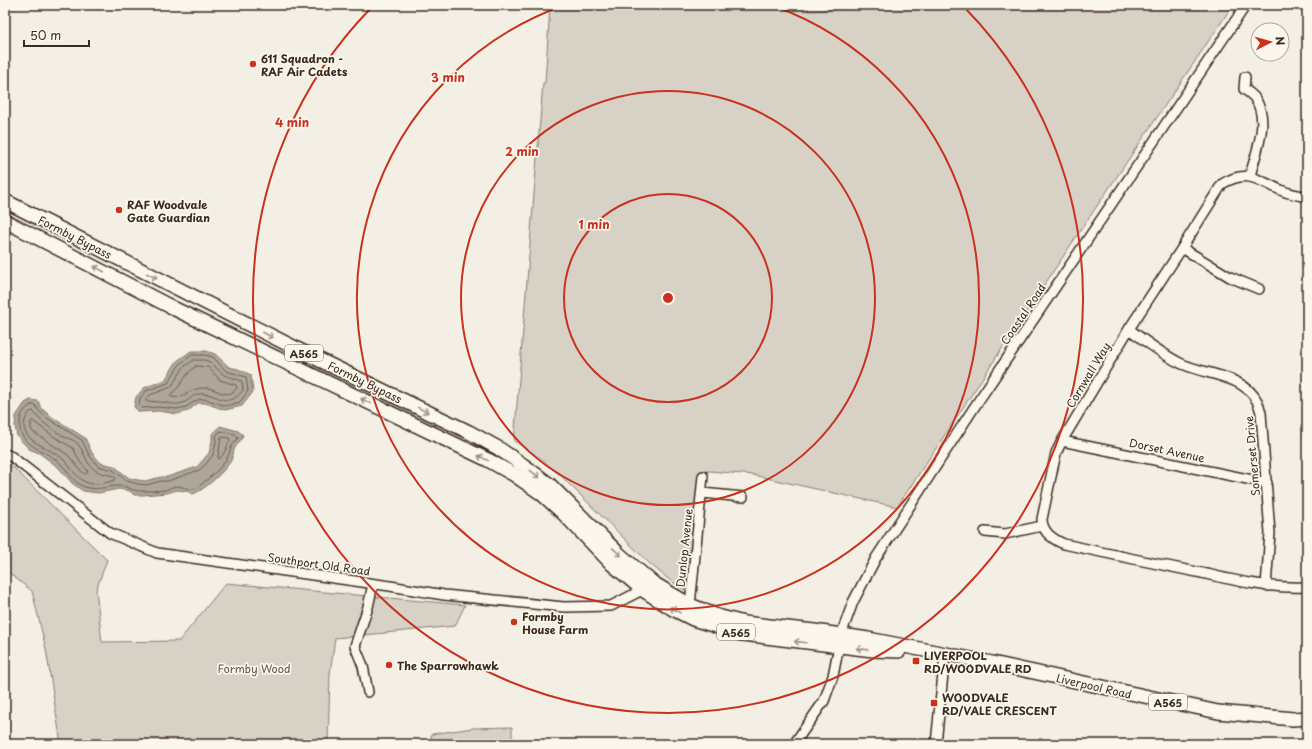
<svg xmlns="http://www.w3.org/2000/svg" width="1312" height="749" viewBox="0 0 1312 749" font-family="'Playpen Sans',sans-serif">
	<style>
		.green { fill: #d8d1c6; stroke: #8a7e72 }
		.water { fill: #afa69a; stroke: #817468 }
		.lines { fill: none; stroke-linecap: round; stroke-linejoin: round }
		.shore { stroke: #695c50; stroke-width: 1 }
		.minor-casing { stroke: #3b2a1e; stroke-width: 12 }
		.highway-casing { stroke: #3b2a1e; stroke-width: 16 }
		.minor { stroke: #fbf7ec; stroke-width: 9 }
		.highway { stroke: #fbf7ec; stroke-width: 13 }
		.oneway { stroke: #9b9085 }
		.ring { fill: none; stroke: #c8321e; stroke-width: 2 }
		.poi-dot { fill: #c8321e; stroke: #fbf7ec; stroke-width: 1.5 }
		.labels { text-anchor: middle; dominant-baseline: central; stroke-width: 3.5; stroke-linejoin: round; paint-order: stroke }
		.shield { fill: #fbf7ec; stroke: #75685c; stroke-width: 1 }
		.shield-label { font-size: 10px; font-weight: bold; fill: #3b2a1e }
		.poi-label { font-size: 11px; font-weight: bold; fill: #3b2a1e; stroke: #fbf7ec; text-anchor: start }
		.street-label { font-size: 11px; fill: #3b2a1e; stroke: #fbf7ec }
		.park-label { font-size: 11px; fill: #625448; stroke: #fbf7ec }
		.centre { fill: #c8321e; stroke: #fbf7ec; stroke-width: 2 }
		.ring-label { font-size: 12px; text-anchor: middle; font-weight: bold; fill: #c8321e; stroke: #fbf7ec; stroke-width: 3.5; stroke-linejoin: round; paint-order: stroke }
	</style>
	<rect width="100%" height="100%" fill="#f3efe4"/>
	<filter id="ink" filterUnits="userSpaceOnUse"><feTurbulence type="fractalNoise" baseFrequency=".025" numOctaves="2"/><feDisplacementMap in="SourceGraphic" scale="8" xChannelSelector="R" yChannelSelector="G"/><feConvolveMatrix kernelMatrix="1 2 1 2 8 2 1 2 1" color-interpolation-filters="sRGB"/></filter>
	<g filter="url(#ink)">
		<!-- green -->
		<path class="green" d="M550 5H808V11L927 5H1233L1076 237 897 507 753 475 710 471 702 472 689 593 667 578 649 563 560 475 540 458 514 441 543 83H545Z
			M5 464 14 468 107 560 96 590 102 642 179 641 226 583 465 605 455 626 335 638 330 674 328 744H61L46 649 32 591 5 570Z
			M512 727V744H429L432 734 473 728Z"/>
		<!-- water -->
		<path class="water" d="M191 351H206L215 354 229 367 238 369 251 375 253 392 242 406 225 410 205 403H198L188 411 177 414 159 411 139 412 134 407 136 397 144 388 165 380 177 361Z
			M30 400 38 401 41 408 49 415 85 438 92 453 101 463 114 466 129 478 138 480 145 481 161 477H167L197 467 209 453 212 441V434L220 426 238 431 243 435C241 442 237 443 234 450 233 453 233 456 232 459 225 471 205 490 193 494L186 491 177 490 167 493 143 495H134L130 491 119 489 98 493 83 491 72 483 58 467 39 453 29 449 17 436 15 426 16 416 25 403Z"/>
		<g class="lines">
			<!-- shore -->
			<path class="shore" d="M192 355H205L213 357 226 371 246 377 248 391 240 402 226 406 205 399 197 400 186 407 177 409 159 407 141 408 139 406 140 398 146 391 168 383 180 364Z
				M194 360H205L210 362 224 375 242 381 243 390C227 411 219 392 199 394 192 395 189 401 183 403 174 406 167 402 158 402 154 401 150 402 146 401V399L150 395 171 387 184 367Z
				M196 366 208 367 220 380 236 385 237 388C227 401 217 388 206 388 189 387 184 400 171 397L170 395C182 387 185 373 196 366Z
				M31 405H35L39 411 47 418 82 440 89 455 98 466 113 470 127 481 138 484 146 485 161 481H168L199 470 205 465 213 455 216 442V436L220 431 235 434 238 438C236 441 232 445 230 450 229 453 229 455 227 458 221 469 211 476 202 484 201 484 198 488 197 488 192 492 183 486 177 486 173 486 169 489 165 490 157 491 147 491 138 491 131 490 125 485 118 486 107 486 96 491 85 487 74 484 68 471 61 464 47 449 17 447 20 422 20 415 25 408 31 405Z
				M33 411C40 422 53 430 65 437 69 439 75 440 78 444 85 453 86 464 95 470 102 475 110 473 116 478L115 480C107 483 94 486 85 482 76 477 71 467 64 460 61 457 58 455 54 453 46 447 29 442 25 431 22 424 26 417 30 412Z
				M33 421 53 436 73 448 80 462 88 471 87 473 85 474 82 472 68 455 33 432 31 429V422Z
				M223 437 229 438 230 440C227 446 224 456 219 459L218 457 221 438Z"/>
			<defs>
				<path id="minor" d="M1245 77 1244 89C1247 91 1251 94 1254 97 1271 120 1256 151 1250 176
					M1307 197C1299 195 1290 194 1283 191 1259 181 1248 168 1222 184L1182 248 1129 329 1062 441 1056 453 1042 519C1042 532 1052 539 1064 544 1110 554 1156 564 1202 573 1236 581 1272 589 1307 587
					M1182 248 1230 277 1259 289
					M1129 329C1145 341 1162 354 1180 363 1204 375 1243 374 1257 401 1259 405 1260 409 1261 413L1270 533 1266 586
					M1062 441 1267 483
					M5 454 12 457 110 533 157 553 390 586 444 595 564 607 611 606 646 588
					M702 493 743 497
					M985 532 1005 534 1042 526
					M690 605 703 476
					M368 692 363 666 355 646 368 607 373 584
					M794 744 824 701 833 676 841 635 853 602 876 558 977 403 1246 5
					M936 744 945 654"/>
				<path id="highway" d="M5 201 303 352 469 432 498 448 523 465 550 485 619 554 653 583 690 605 717 616 744 623 814 631 868 639 992 663 1218 712 1293 719 1307 718
					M5 221 175 309 488 460 513 474 542 494 563 513 612 564 643 590 673 609 693 619 742 634 873 650 899 651"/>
			</defs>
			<!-- minor casing -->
			<use href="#minor" class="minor-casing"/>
			<!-- highway casing -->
			<use href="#highway" class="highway-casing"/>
			<!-- minor -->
			<use href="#minor" class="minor"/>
			<!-- highway -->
			<use href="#highway" class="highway"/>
		</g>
		<!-- one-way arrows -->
		<defs><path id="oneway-shaft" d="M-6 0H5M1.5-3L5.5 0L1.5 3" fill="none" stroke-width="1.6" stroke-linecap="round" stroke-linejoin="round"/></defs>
		<g class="oneway">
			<use href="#oneway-shaft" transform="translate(99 269) rotate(-152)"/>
			<use href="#oneway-shaft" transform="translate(152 276) rotate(27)"/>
			<use href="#oneway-shaft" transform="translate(268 335) rotate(27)"/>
			<use href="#oneway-shaft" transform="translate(366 401) rotate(-154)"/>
			<use href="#oneway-shaft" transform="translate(423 410) rotate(26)"/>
			<use href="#oneway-shaft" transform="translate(483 458) rotate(-154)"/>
			<use href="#oneway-shaft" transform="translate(535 474) rotate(38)"/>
			<use href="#oneway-shaft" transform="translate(617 552) rotate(44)"/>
			<use href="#oneway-shaft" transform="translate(675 610) rotate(-151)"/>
			<use href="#oneway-shaft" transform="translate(800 642) rotate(-173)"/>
			<use href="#oneway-shaft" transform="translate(862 649) rotate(-173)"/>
		</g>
	</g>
	<!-- distance rings -->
	<g class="ring">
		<circle cx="668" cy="298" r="104"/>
		<circle cx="668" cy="298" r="207"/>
		<path d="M774 6A311 311 0 1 1 562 6"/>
		<path d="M964 7A415 415 0 1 1 372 7"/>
	</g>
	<!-- markers -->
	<g class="poi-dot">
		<circle cx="253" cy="64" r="4"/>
		<circle cx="119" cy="210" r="4"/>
		<circle cx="514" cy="622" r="4"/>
		<rect x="912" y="657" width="8" height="8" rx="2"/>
		<circle cx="389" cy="665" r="4"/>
		<rect x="930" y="699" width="8" height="8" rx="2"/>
	</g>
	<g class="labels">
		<!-- shield labels -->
		<g class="shield">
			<rect x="285" y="345" width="38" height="16" rx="3"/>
			<rect x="717" y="624" width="38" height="16" rx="3"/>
			<rect x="1149" y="694" width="38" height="16" rx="3"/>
		</g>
		<g class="shield-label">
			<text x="304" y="353">A565</text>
			<text x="736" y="632">A565</text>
			<text x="1168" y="702">A565</text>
		</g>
		<!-- poi labels -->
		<g class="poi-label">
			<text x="261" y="58">611 Squadron -<tspan x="261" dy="13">RAF Air Cadets</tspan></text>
			<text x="127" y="204">RAF Woodvale<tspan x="127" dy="13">Gate Guardian</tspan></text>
			<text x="522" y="616">Formby<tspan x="522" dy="13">House Farm</tspan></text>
			<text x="924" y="655">LIVERPOOL<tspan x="924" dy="13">RD/WOODVALE RD</tspan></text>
			<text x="397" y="665">The Sparrowhawk</text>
			<text x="942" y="697">WOODVALE<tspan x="942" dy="13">RD/VALE CRESCENT</tspan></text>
		</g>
		<!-- street labels -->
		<g class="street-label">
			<text transform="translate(75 237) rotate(27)">Formby Bypass</text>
			<text transform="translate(1023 314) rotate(-56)">Coastal Road</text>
			<text transform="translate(1088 375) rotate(-59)">Cornwall Way</text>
			<text transform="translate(365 382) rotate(26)">Formby Bypass</text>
			<text transform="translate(1167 450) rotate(12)">Dorset Avenue</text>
			<text transform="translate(1252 456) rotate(-95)">Somerset Drive</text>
			<text transform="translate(684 548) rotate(-84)">Dunlop Avenue</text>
			<text transform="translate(319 564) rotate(8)">Southport Old Road</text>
			<text transform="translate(1094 686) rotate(13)">Liverpool Road</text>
		</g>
		<!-- park labels -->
		<g class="park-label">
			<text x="254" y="668">Formby Wood</text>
		</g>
	</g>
	<circle cx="668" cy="298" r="6" class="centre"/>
	<g class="ring-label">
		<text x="448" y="82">3 min</text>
		<text x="292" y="127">4 min</text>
		<text x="522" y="156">2 min</text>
		<text x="594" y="229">1 min</text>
	</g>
	<!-- margin -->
	<rect width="1312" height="749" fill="none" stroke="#fbf7ec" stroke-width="20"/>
	<rect x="10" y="10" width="1292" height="729" fill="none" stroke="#3b2a1e" stroke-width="1.5" filter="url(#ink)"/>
	<!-- north arrow -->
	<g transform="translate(1270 42) rotate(84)"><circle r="19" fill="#fbf7ec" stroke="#aea59a"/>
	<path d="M0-3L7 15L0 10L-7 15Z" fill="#c8321e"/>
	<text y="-6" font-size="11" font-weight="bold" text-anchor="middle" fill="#3b2a1e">N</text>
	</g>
	<!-- scale -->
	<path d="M24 40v6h65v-6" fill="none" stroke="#3b2a1e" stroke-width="2"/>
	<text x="30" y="40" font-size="12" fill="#3b2a1e" stroke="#fbf7ec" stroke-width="3" paint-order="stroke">50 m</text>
</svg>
